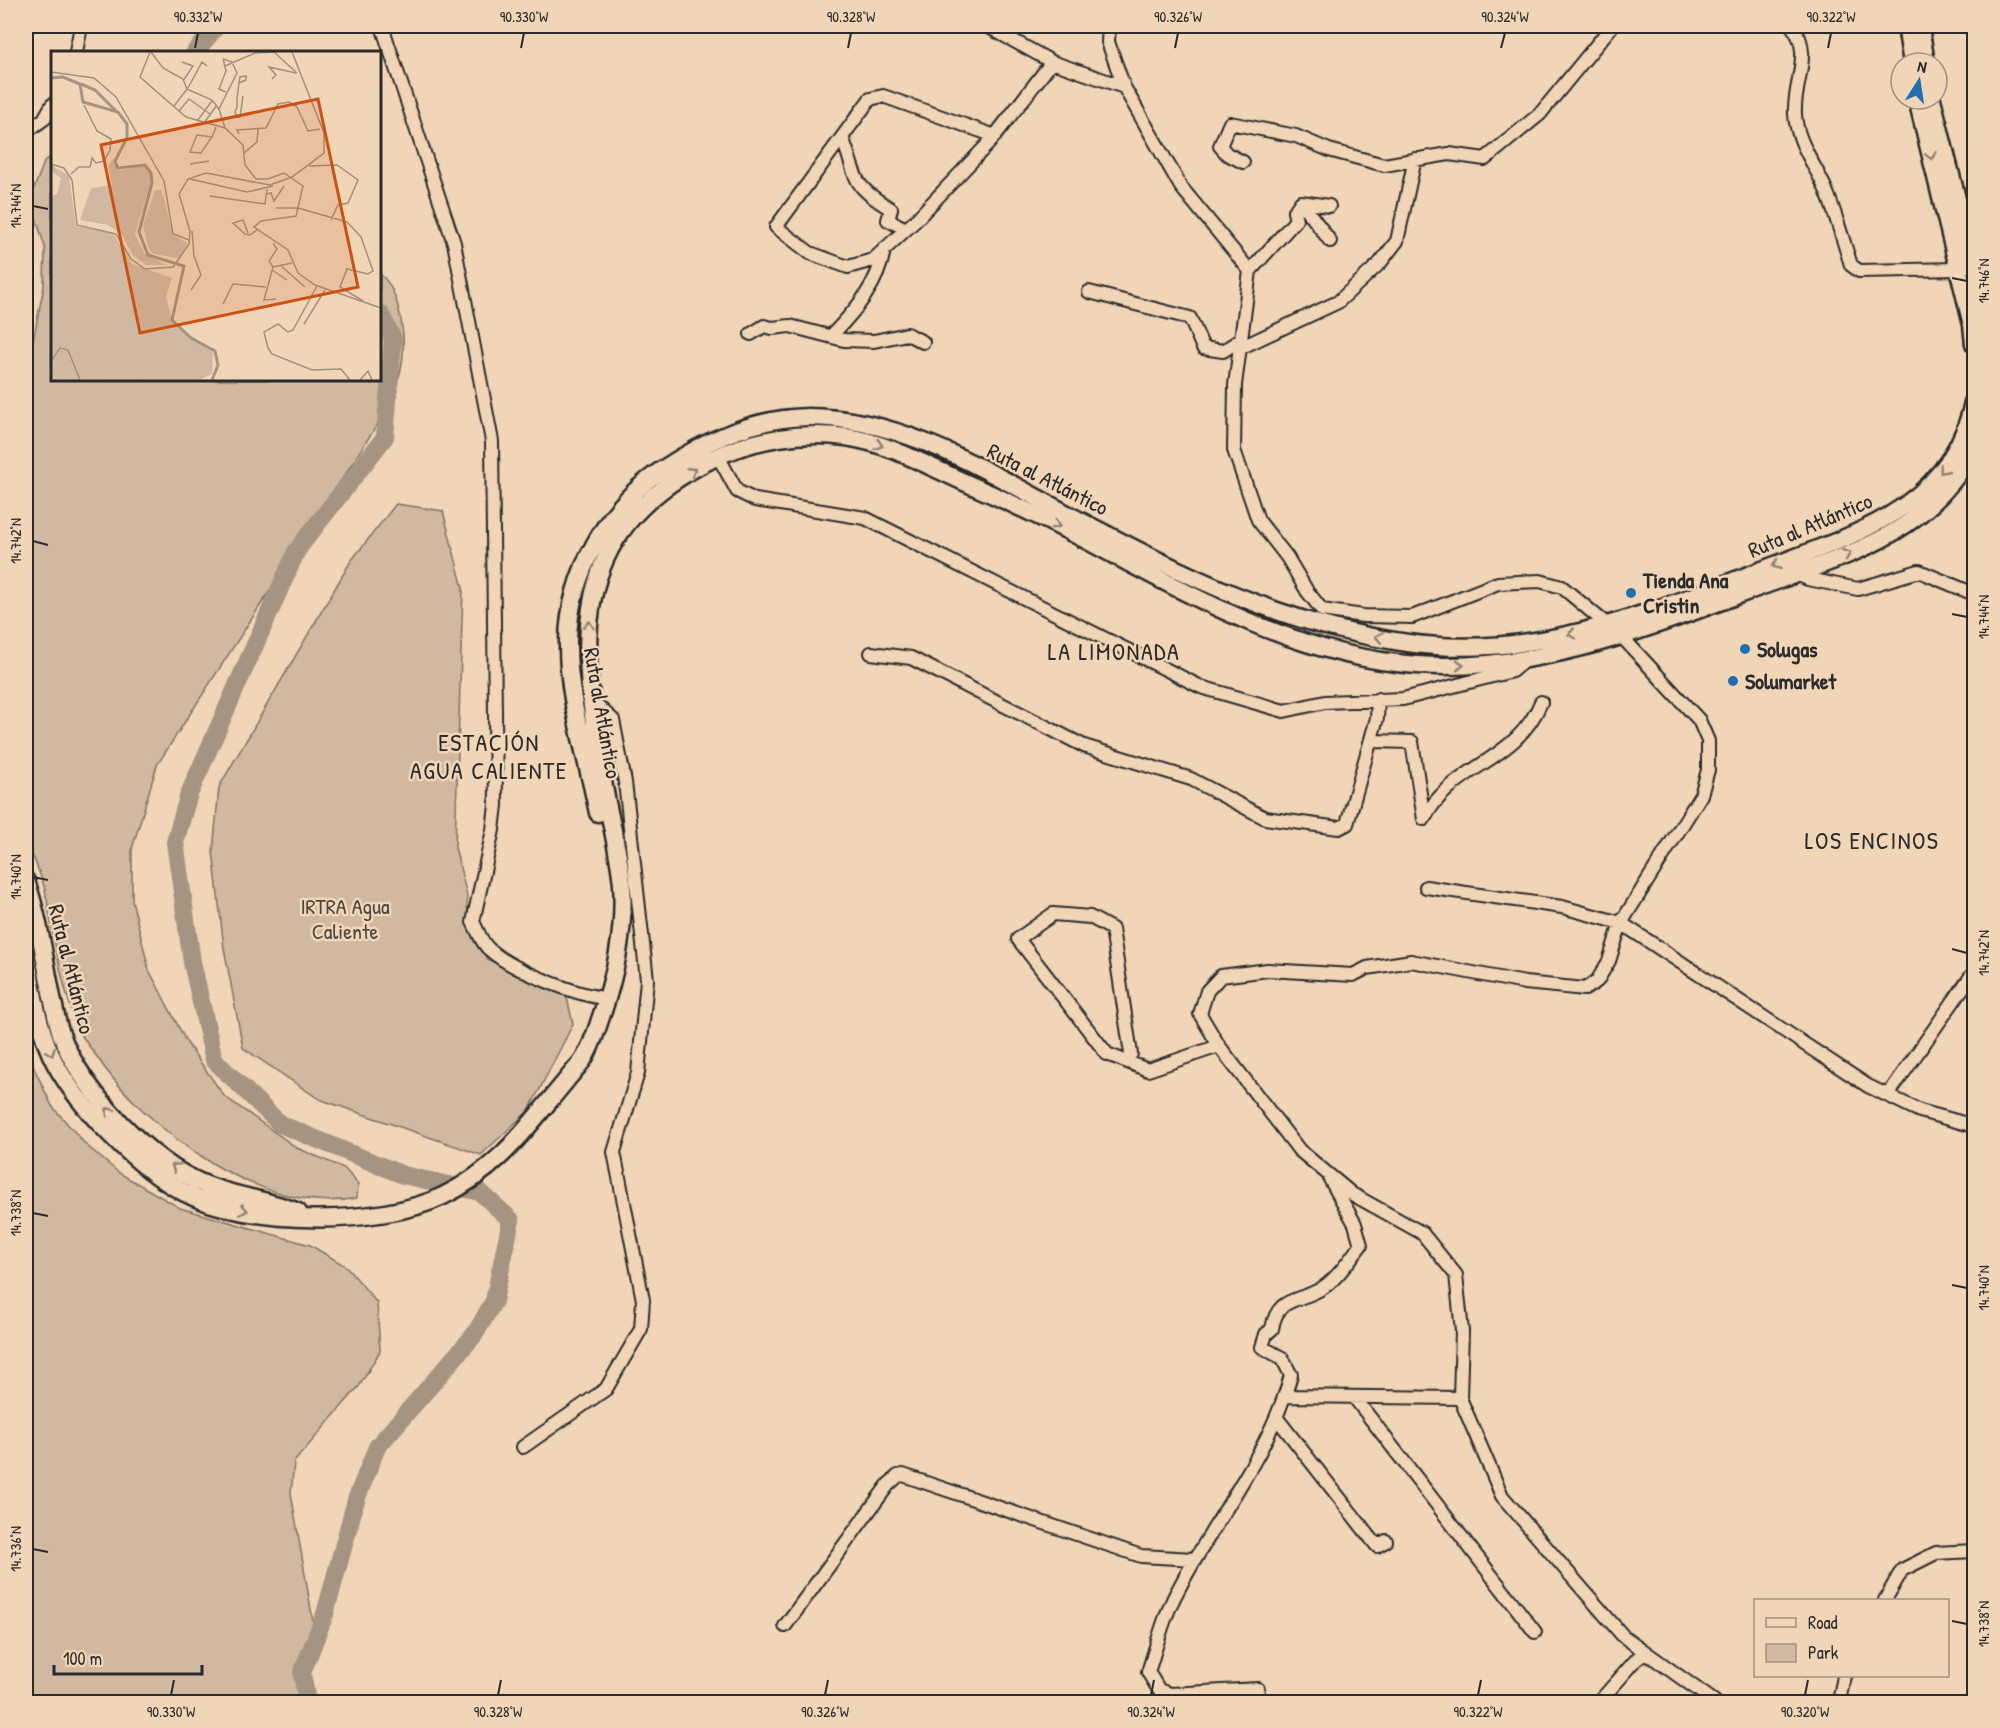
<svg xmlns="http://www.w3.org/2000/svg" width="2000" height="1728" viewBox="0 0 2000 1728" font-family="'Patrick Hand',sans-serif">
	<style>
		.green { fill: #d0b9a0; stroke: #7e7266; stroke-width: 1.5 }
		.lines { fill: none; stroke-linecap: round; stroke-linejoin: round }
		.river { stroke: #a49481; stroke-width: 18 }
		.minor-casing { stroke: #2b2b2b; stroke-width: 16 }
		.highway-casing { stroke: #2b2b2b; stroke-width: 21 }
		.minor { stroke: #f0d5b7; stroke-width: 12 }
		.highway { stroke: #f0d5b7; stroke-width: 16 }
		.oneway { stroke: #8e8071 }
		.ticks { fill: none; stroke: #2b2b2b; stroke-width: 2 }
		.poi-dot { fill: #1f6fb2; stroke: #f0d5b7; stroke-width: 2 }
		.labels { text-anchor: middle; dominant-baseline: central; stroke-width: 5; stroke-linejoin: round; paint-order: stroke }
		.street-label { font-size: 22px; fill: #2b2b2b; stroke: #f0d5b7 }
		.poi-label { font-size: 22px; font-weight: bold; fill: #2b2b2b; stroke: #f0d5b7; text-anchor: start }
		.park-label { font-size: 22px; fill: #4c4742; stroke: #f0d5b7 }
		.neighbourhood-label { font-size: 24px; letter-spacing: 1.5px; fill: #2b2b2b; stroke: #f0d5b7 }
		.inset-river { fill: none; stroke: #a49481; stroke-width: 3 }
		.inset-road { fill: none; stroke: #a1917f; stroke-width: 1.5 }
		.view { fill: #cc5211; fill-opacity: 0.15; stroke: #cc5211; stroke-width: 3 }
		.inset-edge { fill: none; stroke: #2b2b2b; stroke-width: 3 }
		.neatline { fill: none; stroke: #2b2b2b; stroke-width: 2 }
		.ticks-label { font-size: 15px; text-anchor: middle; fill: #2b2b2b }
	</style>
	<rect width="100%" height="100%" fill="#f0d5b7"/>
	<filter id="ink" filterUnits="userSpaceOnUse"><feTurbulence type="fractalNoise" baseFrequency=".0167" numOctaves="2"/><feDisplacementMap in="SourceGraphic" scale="12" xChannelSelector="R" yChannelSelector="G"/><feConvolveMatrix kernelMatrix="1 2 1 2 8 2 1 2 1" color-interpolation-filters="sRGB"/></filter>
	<g filter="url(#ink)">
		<!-- green -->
		<path class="green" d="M52 157V380H380V274C401 291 407 343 401 369 397 388 384 407 377 425L157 765 132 849V900L149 970 187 1043 224 1096 297 1148 344 1168 358 1184 357 1198C264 1218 143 1128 95 1054 89 1046 81 1037 78 1027 60 983 54 937 45 890 41 873 32 856 26 839V376L44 286 45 247 30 199 45 160Z
			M396 504 443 511 463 588 455 847 467 896 468 926 487 959 541 984 565 989 573 1024 529 1110 481 1155 319 1099 243 1048 224 948 213 851 219 787 351 561Z
			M26 1033 34 1068 52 1106 86 1145 119 1173 180 1208 310 1245 347 1267 377 1303 380 1351 360 1385 294 1462 291 1493 314 1627 308 1661V1702H26Z"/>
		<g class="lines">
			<!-- river -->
			<path class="river" d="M195 52 217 26
				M307 1702 302 1673 325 1614 356 1500 377 1447 475 1334 494 1301 511 1220 480 1192 403 1175 280 1124 214 1060 192 962 175 842 189 794 297 550 385 437 393 339 380 313"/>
			<defs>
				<path id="minor" d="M382 26 454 243 492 441 496 805 493 830 473 922C478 931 482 944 490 950 510 969 580 997 607 998
					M987 26 1052 62 1124 87 1181 187 1250 271 1235 385 1234 450 1258 520 1287 557 1307 591 1322 610 1363 616 1412 617 1498 583 1540 581 1562 587 1623 638 1699 720 1708 741V770L1701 795 1621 923 1609 961 1597 981 1585 989 1525 983 1411 961 1367 968 1353 975 1268 970 1221 976 1207 991 1200 1014 1219 1046 1299 1150 1352 1194 1422 1233 1456 1275 1462 1331 1460 1398 1502 1496 1623 1636 1715 1702
					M1109 26 1108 42 1124 87
					M1792 26C1814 52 1793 83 1795 114 1796 141 1816 166 1826 190 1836 215 1843 240 1851 265L1859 271 1959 269
					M76 52 81 26
					M26 132 44 119 52 105
					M995 136 883 96 870 99 776 227 810 253 848 267 873 260 914 222 989 143C1010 117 1031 89 1052 62
					M842 137C858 178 849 184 891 209L888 220 906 229
					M1243 162 1227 154 1220 146 1230 123 1296 136 1329 150 1384 165 1449 154 1485 159 1540 114 1612 26
					M1301 202 1330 241
					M1250 271 1296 220 1294 212 1301 202 1329 206
					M1089 292 1190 318 1203 348 1223 351 1240 340
					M751 334 764 326 772 328 790 326 844 340 874 341 907 334 923 342
					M831 336C855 311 879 284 884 249
					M1240 348 1338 302 1380 263 1397 241 1415 159
					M718 456 737 491 755 500 865 518 1201 687 1284 711 1325 702 1403 699 1512 671 1525 660
					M1795 574 1808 579 1858 589 1919 571 1974 594
					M871 653 911 658 1084 746 1191 779 1265 818 1339 828 1347 824 1377 718 1378 699
					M1371 741 1412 742 1424 819C1452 765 1517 762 1541 702
					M1426 887 1562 907 1621 923 1868 1086 1920 1111 1974 1126
					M1131 1054 1112 929 1090 917 1053 914 1018 939 1107 1054 1148 1070 1219 1046
					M1888 1095 1974 972
					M1285 1396 1460 1398
					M1354 1397 1535 1632
					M1276 1417 1377 1546 1386 1541
					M523 1447 606 1389 641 1329 643 1300 614 1152 638 1073 647 980 625 782 613 720 592 701
					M1885 1600 1902 1570 1936 1553 1974 1551
					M785 1626 888 1485 898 1476 903 1475 1141 1556 1194 1559
					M1258 1689 1170 1694 1159 1690 1148 1672C1157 1645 1164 1615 1178 1590 1215 1519 1270 1453 1291 1375L1282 1358 1262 1347 1266 1334 1272 1329C1277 1297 1297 1302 1319 1290 1336 1281 1349 1260 1361 1245L1355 1224 1330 1179
					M1599 1702 1644 1651
					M1839 1702 1844 1676"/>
				<path id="highway" d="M1906 26 1912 63
					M1920 26 1926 63
					M1917 99 1972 325 1974 344
					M1932 99 1974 267
					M598 813C587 757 567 698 568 641 569 574 607 506 663 469 707 440 754 418 808 417 903 417 991 474 1073 517 1185 575 1281 625 1408 643 1543 662 1660 608 1783 562 1869 530 1955 500 1974 398
					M26 881C42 926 46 977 58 1024 72 1080 142 1154 193 1179 226 1196 264 1198 298 1212
					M26 955C33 991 38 1031 55 1063 79 1108 138 1168 183 1192 246 1226 379 1227 443 1196 499 1169 527 1127 565 1082 567 1079 581 1063 583 1060 593 1045 598 1025 604 1008 617 968 625 927 622 884 619 852 610 820 604 787 581 648 561 535 710 460 752 439 800 431 846 437 888 443 926 465 964 482 1003 499 1041 517 1078 536 1185 592 1294 657 1417 665 1538 673 1646 629 1757 588 1846 555 1925 538 1974 449"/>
			</defs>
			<!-- minor casing -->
			<use href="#minor" class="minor-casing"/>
			<!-- highway casing -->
			<use href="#highway" class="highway-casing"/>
			<!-- minor -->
			<use href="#minor" class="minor"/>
			<!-- highway -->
			<use href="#highway" class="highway"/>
		</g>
		<!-- one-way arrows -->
		<defs><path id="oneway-chevron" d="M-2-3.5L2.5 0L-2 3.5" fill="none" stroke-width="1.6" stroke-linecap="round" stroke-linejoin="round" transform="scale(1.5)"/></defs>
		<g class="oneway">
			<use href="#oneway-chevron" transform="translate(1931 156) rotate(76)"/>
			<use href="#oneway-chevron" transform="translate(879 445) rotate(18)"/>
			<use href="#oneway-chevron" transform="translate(1943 470) rotate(129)"/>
			<use href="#oneway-chevron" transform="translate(692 471) rotate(-33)"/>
			<use href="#oneway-chevron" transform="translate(1056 525) rotate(26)"/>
			<use href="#oneway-chevron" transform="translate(1847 554) rotate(-21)"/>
			<use href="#oneway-chevron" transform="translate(1776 565) rotate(160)"/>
			<use href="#oneway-chevron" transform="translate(589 625) rotate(-86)"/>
			<use href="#oneway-chevron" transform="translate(1572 634) rotate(168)"/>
			<use href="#oneway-chevron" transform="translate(1379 637) rotate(-168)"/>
			<use href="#oneway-chevron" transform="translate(1460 665)"/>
			<use href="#oneway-chevron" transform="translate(51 1052) rotate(68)"/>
			<use href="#oneway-chevron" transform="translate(109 1111) rotate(-130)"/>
			<use href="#oneway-chevron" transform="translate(175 1167) rotate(-145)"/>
			<use href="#oneway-chevron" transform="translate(244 1210) rotate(11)"/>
		</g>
	</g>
	<!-- ticks -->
	<path class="ticks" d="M195 48 198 33M521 48 524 33M848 48 851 33M1175 48 1178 33M1501 48 1505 33M1828 48 1831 33M33 206 48 209M1952 278 1967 281M33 541 48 545M1952 614 1967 617M33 877 48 880M1952 949 1967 953M33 1213 48 1216M1952 1285 1967 1288M33 1549 48 1552M1952 1621 1967 1624M171 1695 174 1680M498 1695 501 1680M825 1695 828 1680M1151 1695 1154 1680M1478 1695 1481 1680M1805 1695 1808 1680"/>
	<!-- markers -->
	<g class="poi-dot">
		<circle cx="1631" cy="593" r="6"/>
		<circle cx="1745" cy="649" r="6"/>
		<circle cx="1733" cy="681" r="6"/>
	</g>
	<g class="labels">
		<!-- street labels -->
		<g class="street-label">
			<text transform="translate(1048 479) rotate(27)">Ruta al Atlántico</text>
			<text transform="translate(1810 525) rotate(-23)">Ruta al Atlántico</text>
			<text transform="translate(603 713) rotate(80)">Ruta al Atlántico</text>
			<text transform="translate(72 969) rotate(76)">Ruta al Atlántico</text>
		</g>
		<!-- poi labels -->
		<g class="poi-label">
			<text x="1643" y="580">Tienda Ana<tspan x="1643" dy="25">Cristin</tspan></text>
			<text x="1757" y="649">Solugas</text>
			<text x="1745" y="681">Solumarket</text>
		</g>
		<!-- park labels -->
		<g class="park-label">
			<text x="345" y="906">IRTRA Agua<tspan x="345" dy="25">Caliente</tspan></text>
		</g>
		<!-- neighbourhood labels -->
		<g class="neighbourhood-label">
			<text x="1114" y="651">LA LIMONADA</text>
			<text x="489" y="742">ESTACIÓN<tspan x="489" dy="28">AGUA CALIENTE</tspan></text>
			<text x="1872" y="840">LOS ENCINOS</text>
		</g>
	</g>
	<!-- overview -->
	<g transform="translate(51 51)">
		<rect width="330" height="330" fill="#f0d5b7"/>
		<path d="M63 107 69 119 96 114 100 119V131L84 183 94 203 116 214H95L82 204 71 184 57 174 29 169 40 137 61 134 57 115ZM0 114 18 125 25 175 62 182 81 213 121 227 115 246 122 272 162 300 161 323 148 329H0V145L6 143 10 127 0 120ZM104 139H110L113 147 122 184 136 192 129 208 100 202 96 192 92 174Z" fill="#d0b9a0"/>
		<path class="inset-river" d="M0 27 12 26 29 33 32 51 67 61 76 73V87L64 110 67 117 94 114 100 122 101 132 88 181 97 204 133 215 121 269 140 287 164 300 167 314 161 329M30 33 44 39 66 61"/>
		<path class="inset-road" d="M99 1 89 26 135 66 174 77 192 94 194 114 205 128H217L233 122 252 135 245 165 210 170 203 176 237 199 247 222 264 234 330 257M100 1 112 17 132 28 136 38 161 49 168 58M172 8 181 11 186 22 168 58 174 77M172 8 175 20 168 38 175 41M131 11 142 15 132 30M174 15 204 2 223 1 246 22M0 21 43 27 65 46 113 130 122 183 138 189M221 28 225 24 218 16 245 22M188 32 195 29V25L189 26 188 32 186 48V56L184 61 186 66H189L192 45M137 37 151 11 156 15M123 55 136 38M128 60 138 48 159 63M146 70 161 50M153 72 166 54M188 83 186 79 215 77 227 53 238 51 246 56 257 80 269 78M161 86 146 84 139 101 150 102 160 87 161 86 165 76M192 103 206 91 207 78M0 113 13 117 21 129 26 174 65 183 80 208 94 218 122 216 138 193 139 180 128 143 137 128 155 122 219 134 241 126 273 102V82L241 1M139 113 158 110M258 115 286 114 307 129 297 152 287 154 280 169M20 123 28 116H39L41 107 45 112 53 110 59 99 60 88 46 80 33 54M139 128 196 141 222 135M216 143 220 142 223 150 233 135M159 145 214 153 216 138M225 157H247L296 171 310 186 322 220 317 223 296 218 289 236 312 250M197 182 192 169 182 172 194 183 199 184 206 179M222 192 226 198 218 210 222 216 213 249 225 248M229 214 254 236M222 216 241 212M221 219 236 229M266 235 242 279 237 281 227 273 213 281 217 297 221 303 261 319 290 318 299 329M140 239 150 224 143 205 141 180M172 253 182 233 215 236M253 273 274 239M0 310 9 297 17 299 29 329M309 329 317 320 321 329"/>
		<path class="view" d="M267 48 307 236 89 282 50 94Z"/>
		<rect width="330" height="330" class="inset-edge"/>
	</g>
	<!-- margin -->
	<rect width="2000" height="1728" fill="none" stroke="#f0d5b7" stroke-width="66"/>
	<!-- legend -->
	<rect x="1754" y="1599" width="195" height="78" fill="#f0d5b7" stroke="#a1917f" stroke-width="1.5"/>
	<rect x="1766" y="1618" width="30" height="9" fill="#f0d5b7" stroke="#a1917f" stroke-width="1.5"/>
	<text x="1808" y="1629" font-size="18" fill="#2b2b2b">Road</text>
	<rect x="1766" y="1644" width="30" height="18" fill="#d0b9a0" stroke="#a1917f" stroke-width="1.5"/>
	<text x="1808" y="1659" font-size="18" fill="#2b2b2b">Park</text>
	<!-- north arrow -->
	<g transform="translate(1919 81) rotate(12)"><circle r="28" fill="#f0d5b7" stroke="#a1917f" stroke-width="1.5"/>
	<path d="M0-4.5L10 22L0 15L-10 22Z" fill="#1f6fb2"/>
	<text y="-9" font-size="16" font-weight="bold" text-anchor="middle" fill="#2b2b2b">N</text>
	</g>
	<!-- scale -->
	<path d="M54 1665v9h148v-9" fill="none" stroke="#2b2b2b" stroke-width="3"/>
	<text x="63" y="1665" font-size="18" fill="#2b2b2b" stroke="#f0d5b7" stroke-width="4.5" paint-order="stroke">100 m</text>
	<rect x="33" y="33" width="1934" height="1662" class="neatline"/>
	<g class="ticks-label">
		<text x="198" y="22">90.332°W</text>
		<text x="524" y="22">90.330°W</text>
		<text x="851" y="22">90.328°W</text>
		<text x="1178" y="22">90.326°W</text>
		<text x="1505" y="22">90.324°W</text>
		<text x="1831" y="22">90.322°W</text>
		<text transform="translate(16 206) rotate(-90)" y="5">14.744°N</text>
		<text transform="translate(1984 281) rotate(-90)" y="5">14.746°N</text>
		<text transform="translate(16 541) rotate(-90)" y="5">14.742°N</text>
		<text transform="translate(1984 617) rotate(-90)" y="5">14.744°N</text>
		<text transform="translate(16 877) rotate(-90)" y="5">14.740°N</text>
		<text transform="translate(1984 953) rotate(-90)" y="5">14.742°N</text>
		<text transform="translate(16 1213) rotate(-90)" y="5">14.738°N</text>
		<text transform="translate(1984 1288) rotate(-90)" y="5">14.740°N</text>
		<text transform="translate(16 1549) rotate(-90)" y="5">14.736°N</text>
		<text transform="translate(1984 1624) rotate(-90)" y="5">14.738°N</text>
		<text x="171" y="1717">90.330°W</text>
		<text x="498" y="1717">90.328°W</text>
		<text x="825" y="1717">90.326°W</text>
		<text x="1151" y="1717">90.324°W</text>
		<text x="1478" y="1717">90.322°W</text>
		<text x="1805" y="1717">90.320°W</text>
	</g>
</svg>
